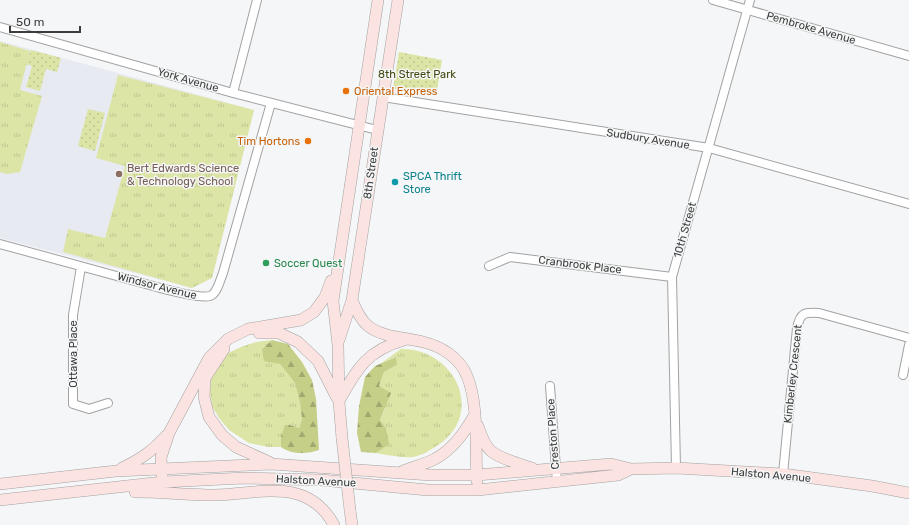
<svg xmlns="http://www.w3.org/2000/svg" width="909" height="525" viewBox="0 0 909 525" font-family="Rubik,sans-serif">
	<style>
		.built { fill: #e8eaf2 }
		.grass { fill: url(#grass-tufts) }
		.forest { fill: url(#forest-firs) }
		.park { fill: url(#park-dots) }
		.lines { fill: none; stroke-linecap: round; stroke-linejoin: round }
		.minor-casing { stroke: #a2a2a3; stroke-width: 10 }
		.secondary-casing { stroke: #a2a2a3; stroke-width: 12 }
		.minor { stroke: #fff; stroke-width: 8 }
		.secondary { stroke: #fbe3e1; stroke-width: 11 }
		.secondary-bridge-casing { stroke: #a2a2a3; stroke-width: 12; stroke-linecap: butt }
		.secondary-bridge { stroke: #fbe3e1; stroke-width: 11 }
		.food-dot { fill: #e8710a; stroke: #f5f6f7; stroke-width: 1.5 }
		.education-dot { fill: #8d6e63; stroke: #f5f6f7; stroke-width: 1.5 }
		.culture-dot { fill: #0f9aa8; stroke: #f5f6f7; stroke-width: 1.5 }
		.leisure-dot { fill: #2e9e5b; stroke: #f5f6f7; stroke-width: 1.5 }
		.labels { text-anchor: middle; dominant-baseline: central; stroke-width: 3; stroke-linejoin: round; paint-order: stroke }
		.street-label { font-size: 11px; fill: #3c3c3c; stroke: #f5f6f7 }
		.park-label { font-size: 11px; fill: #434813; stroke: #f5f6f7 }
		.food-label { font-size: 11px; fill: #c56008; stroke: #f5f6f7; text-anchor: start }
		.education-label { font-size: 11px; fill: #785e54; stroke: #f5f6f7; text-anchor: start }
		.culture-label { font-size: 11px; fill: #0d838f; stroke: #f5f6f7; text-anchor: start }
		.leisure-label { font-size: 11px; fill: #27864d; stroke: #f5f6f7; text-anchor: start }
	</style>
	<defs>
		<pattern id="grass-tufts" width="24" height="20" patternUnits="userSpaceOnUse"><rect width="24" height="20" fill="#dce5a5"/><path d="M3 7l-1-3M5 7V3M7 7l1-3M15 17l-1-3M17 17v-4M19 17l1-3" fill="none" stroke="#bec58f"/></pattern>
		<pattern id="forest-firs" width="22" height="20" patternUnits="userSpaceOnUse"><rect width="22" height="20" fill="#c6cf87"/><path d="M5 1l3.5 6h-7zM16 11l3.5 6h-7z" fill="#a2a970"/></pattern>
		<pattern id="park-dots" width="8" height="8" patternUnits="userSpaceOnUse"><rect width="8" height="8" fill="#dce5a5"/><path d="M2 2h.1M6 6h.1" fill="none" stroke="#bec58f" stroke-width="1.8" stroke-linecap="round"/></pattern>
	</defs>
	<rect width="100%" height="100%" fill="#f5f6f7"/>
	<!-- built -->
	<path class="built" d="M0 41 254 110 212 278 192 288 0 238Z"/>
	<!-- grass -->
	<path class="grass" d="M0 42 30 51 20 90 42 96 20 172 7 174 0 172Z
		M118 75 254 110 212 278 192 288 63 252 68 229 105 238 125 166 96 158Z
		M272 340 262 349 280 364 295 383 300 403 302 419 299 428 290 425 281 437V447H268L249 443 229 430 219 418 212 406 210 392 211 379 228 353 241 347 256 342Z
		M401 349C456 348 487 416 435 447 429 451 420 456 413 457 401 458 388 455 376 453L388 444 386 428 380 420 385 409 379 386 384 372 397 365 395 357 380 364Z"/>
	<!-- forest -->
	<path class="forest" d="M272 340 288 344 302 362 312 380 316 399 319 450C307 454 292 455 281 447V437L285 425H290L299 428 302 419 300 403 295 383 280 364 264 361 262 349Z
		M396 357 397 365 384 372 379 386 391 393 380 420 386 428 389 444 376 453 361 452 357 433 359 406 365 377 375 366Z"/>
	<!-- park -->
	<path class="park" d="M31 50 61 58 57 72 46 69 40 91 26 87 32 66 26 64Z
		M399 52 442 60 436 96 393 89Z
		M88 109 105 113 95 151 78 146Z"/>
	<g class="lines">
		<defs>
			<path id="minor" d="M713 0 909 56
				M0 27 233 93 377 130
				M233 93 257 0
				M383 97 709 148 909 204
				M0 244C51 258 102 272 153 286 165 289 198 299 210 296 217 294 220 280 223 273L271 103
				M489 266 510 257 672 277
				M81 267 73 315V404L89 409 108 403
				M903 375 909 345
				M550 386 557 482
				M676 468 672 277 750 0
				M783 474 797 328C800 313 804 312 819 313L909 338"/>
			<path id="secondary" d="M352 300C356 310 360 319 368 326 384 338 404 337 423 342 441 346 460 358 467 376 479 404 475 450 477 481
				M259 333H279L298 342 318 361 337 398
				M339 340 352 300 398 0
				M224 349 205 378 204 397 209 417 222 435 236 447 269 462
				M339 401C357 369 366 351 404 340
				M478 426C481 434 484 445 491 451 500 459 520 464 532 468
				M342 438 339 402 338 345 333 301 378 0
				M122 468C141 459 151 452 166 436
				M403 471C413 467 425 464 435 459 453 449 464 433 474 416
				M162 475 161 457 169 433 209 358 228 339 248 329 301 320 314 312 325 297 331 281
				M0 484 116 471 271 464 431 475H477L611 464 631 469 676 468 783 474 872 486 909 493
				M135 492C162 492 188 495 215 495 260 494 307 476 334 525
				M0 500 163 482 244 478 321 480 428 490H478L618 475 631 469
				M350 510 352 525"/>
		</defs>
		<!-- minor casing -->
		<use href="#minor" class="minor-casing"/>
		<!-- secondary casing -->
		<use href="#secondary" class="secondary-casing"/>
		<!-- minor -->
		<use href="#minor" class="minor"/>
		<!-- secondary -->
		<use href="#secondary" class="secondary"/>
		<defs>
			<path id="secondary-bridge" d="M342 438 350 510"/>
		</defs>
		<!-- secondary-bridge casing -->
		<use href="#secondary-bridge" class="secondary-bridge-casing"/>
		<!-- secondary-bridge -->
		<use href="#secondary-bridge" class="secondary-bridge"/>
	</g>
	<!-- markers -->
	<g class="food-dot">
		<circle cx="346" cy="91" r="4"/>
		<circle cx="308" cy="141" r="4"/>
	</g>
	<circle class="education-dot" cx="119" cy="174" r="4"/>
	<circle class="culture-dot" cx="395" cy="182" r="4"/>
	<circle class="leisure-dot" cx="266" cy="263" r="4"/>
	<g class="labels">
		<!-- street labels -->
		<g class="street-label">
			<text transform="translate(811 28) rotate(16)">Pembroke Avenue</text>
			<text transform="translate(188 80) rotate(16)">York Avenue</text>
			<text transform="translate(648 139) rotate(9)">Sudbury Avenue</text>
			<text transform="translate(371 173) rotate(-82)">8th Street</text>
			<text transform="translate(685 230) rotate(-74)">10th Street</text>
			<text transform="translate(580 265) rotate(7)">Cranbrook Place</text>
			<text transform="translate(157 286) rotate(14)">Windsor Avenue</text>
			<text transform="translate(73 354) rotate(-90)">Ottawa Place</text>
			<text transform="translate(793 374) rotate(-84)">Kimberley Crescent</text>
			<text transform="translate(553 434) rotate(-94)">Creston Place</text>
			<text transform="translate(771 475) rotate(5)">Halston Avenue</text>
			<text transform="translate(316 481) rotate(3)">Halston Avenue</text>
		</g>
		<!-- park labels -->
		<g class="park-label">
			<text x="417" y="74">8th Street Park</text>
		</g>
		<!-- food labels -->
		<g class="food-label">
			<text x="354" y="91">Oriental Express</text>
			<text x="300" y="141" text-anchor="end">Tim Hortons</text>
		</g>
		<!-- education labels -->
		<g class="education-label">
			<text x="127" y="168">Bert Edwards Science<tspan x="127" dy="13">&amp; Technology School</tspan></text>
		</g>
		<!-- culture labels -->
		<g class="culture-label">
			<text x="403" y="176">SPCA Thrift<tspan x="403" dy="13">Store</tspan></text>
		</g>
		<!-- leisure labels -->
		<g class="leisure-label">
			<text x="274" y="263">Soccer Quest</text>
		</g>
	</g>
	<!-- scale -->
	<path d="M10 26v6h70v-6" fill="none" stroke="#3c3c3c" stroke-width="2"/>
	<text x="16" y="26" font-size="12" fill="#3c3c3c" stroke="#f5f6f7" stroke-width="3" paint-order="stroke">50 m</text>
</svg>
